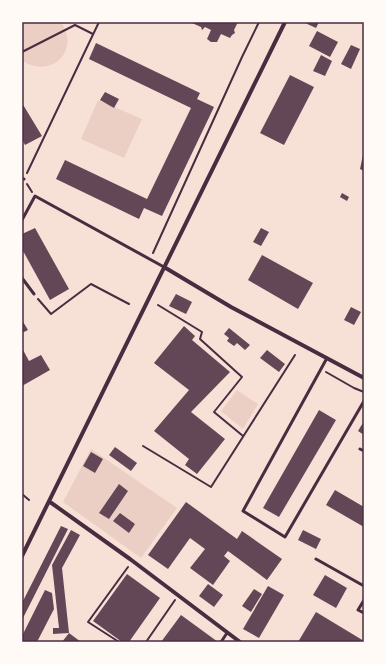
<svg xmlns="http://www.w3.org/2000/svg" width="386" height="664" viewBox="0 0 386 664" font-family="Lato,sans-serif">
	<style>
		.green { fill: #ebcfc5 }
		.building { fill: #644757 }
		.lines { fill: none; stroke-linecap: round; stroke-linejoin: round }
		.path { stroke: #4a2c40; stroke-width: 2 }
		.service { stroke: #4a2c40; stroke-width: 3 }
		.minor { stroke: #4a2c40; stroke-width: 4 }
		.neatline { fill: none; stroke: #4a2c40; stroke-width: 1.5 }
	</style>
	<rect width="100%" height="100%" fill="#f7e1d7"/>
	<!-- green -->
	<path class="green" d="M22 22H61C81 51 51 79 22 61Z
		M98 100 142 119 124 158 81 139Z
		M237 390 258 404 243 429 221 411Z
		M91 449 177 508 141 558 63 502Z"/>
	<!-- building -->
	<path class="building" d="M185 22H238L234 30 235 33 232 35 230 38 221 34 217 42H211L207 39 211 30 205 27 202 30 201 27 192 23H189Z
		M303 22H319L316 28Z
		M317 31 338 42 330 57 309 46Z
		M96 43 200 93 197 99 214 107 162 216 144 208 139 219 56 179 65 160 147 199 191 108 89 59Z
		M351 45 360 49 351 69 341 64Z
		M321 55 332 61 325 76 313 71Z
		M290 75 314 87 284 145 260 133Z
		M105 92 119 99 114 108 100 100Z
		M22 103 42 136 25 145 22 139Z
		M363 155H364V171L360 169Z
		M342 193 349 197 347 201 340 197Z
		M35 228 69 289 50 300 22 249V234Z
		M261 228 269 232 261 246 253 242Z
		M262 255 313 283 298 309 248 280Z
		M176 294 192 302 186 314 169 306Z
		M351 307 361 312 354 325 344 320Z
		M22 320 28 330 22 333Z
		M184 326 195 336 192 340 230 372 191 412 225 439 197 474 185 465 189 459 154 431 189 390 154 363Z
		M229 328 250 345 245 350 237 343 234 346 227 341 229 338 224 334Z
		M22 348 29 361 41 355 50 370 22 386Z
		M267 350 285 364 279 372 260 358Z
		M319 410 336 420 279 517 263 508Z
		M364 421V435L358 431Z
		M115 447 137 463 131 471 109 455Z
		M91 452 103 459 95 473 83 466Z
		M119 484 128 491 109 519 99 513Z
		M335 490 364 507V527L326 505Z
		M186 502 237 539 242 531 282 559 267 580 228 551 224 556 230 561 213 585 190 568 205 549 190 538 168 569 148 555Z
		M120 513 135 524 129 533 113 521Z
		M61 526 68 529 22 620V603Z
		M71 530 80 535 62 568 69 633 81 642H62L69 633 53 634V628H59L52 565Z
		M303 530 321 539 316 549 298 540Z
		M127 574 160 598 129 642H122L93 621Z
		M325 575 347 588 336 608 313 595Z
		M208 584 223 595 214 607 199 596Z
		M268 586 284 595 259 638 243 629Z
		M254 589 262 594 251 612 242 606Z
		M45 590 52 593 54 609 37 642H22V636Z
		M316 612 364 641V642H298Z
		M181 615 218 642H161Z"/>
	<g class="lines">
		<!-- path -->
		<path class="path" d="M22 52 75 25 93 34
			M27 173 99 22
			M27 184 32 192
			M153 253 242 57 259 22
			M38 299 51 314 91 284 129 304
			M158 305 202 332 200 339 242 377 214 412 243 436
			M326 372 354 388 364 392
			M143 446 211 487 295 355
			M22 494 29 500
			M119 642 88 622 128 567
			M146 642 175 600"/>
		<!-- service -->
		<path class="service" d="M22 178 24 179
			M22 220 35 196 164 267
			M22 278 34 294
			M327 358 243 511 285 537 364 401
			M360 449 364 451
			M316 559 364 586
			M364 600 358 610 364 613
			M221 642 227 633"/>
		<!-- minor -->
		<path class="minor" d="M164 267 231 307 364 378
			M50 502 130 559 240 642
			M22 556 285 22"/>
	</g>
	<!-- border -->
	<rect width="386" height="664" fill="none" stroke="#fffaf5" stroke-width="46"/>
	<rect x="23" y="23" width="340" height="618" class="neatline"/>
</svg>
